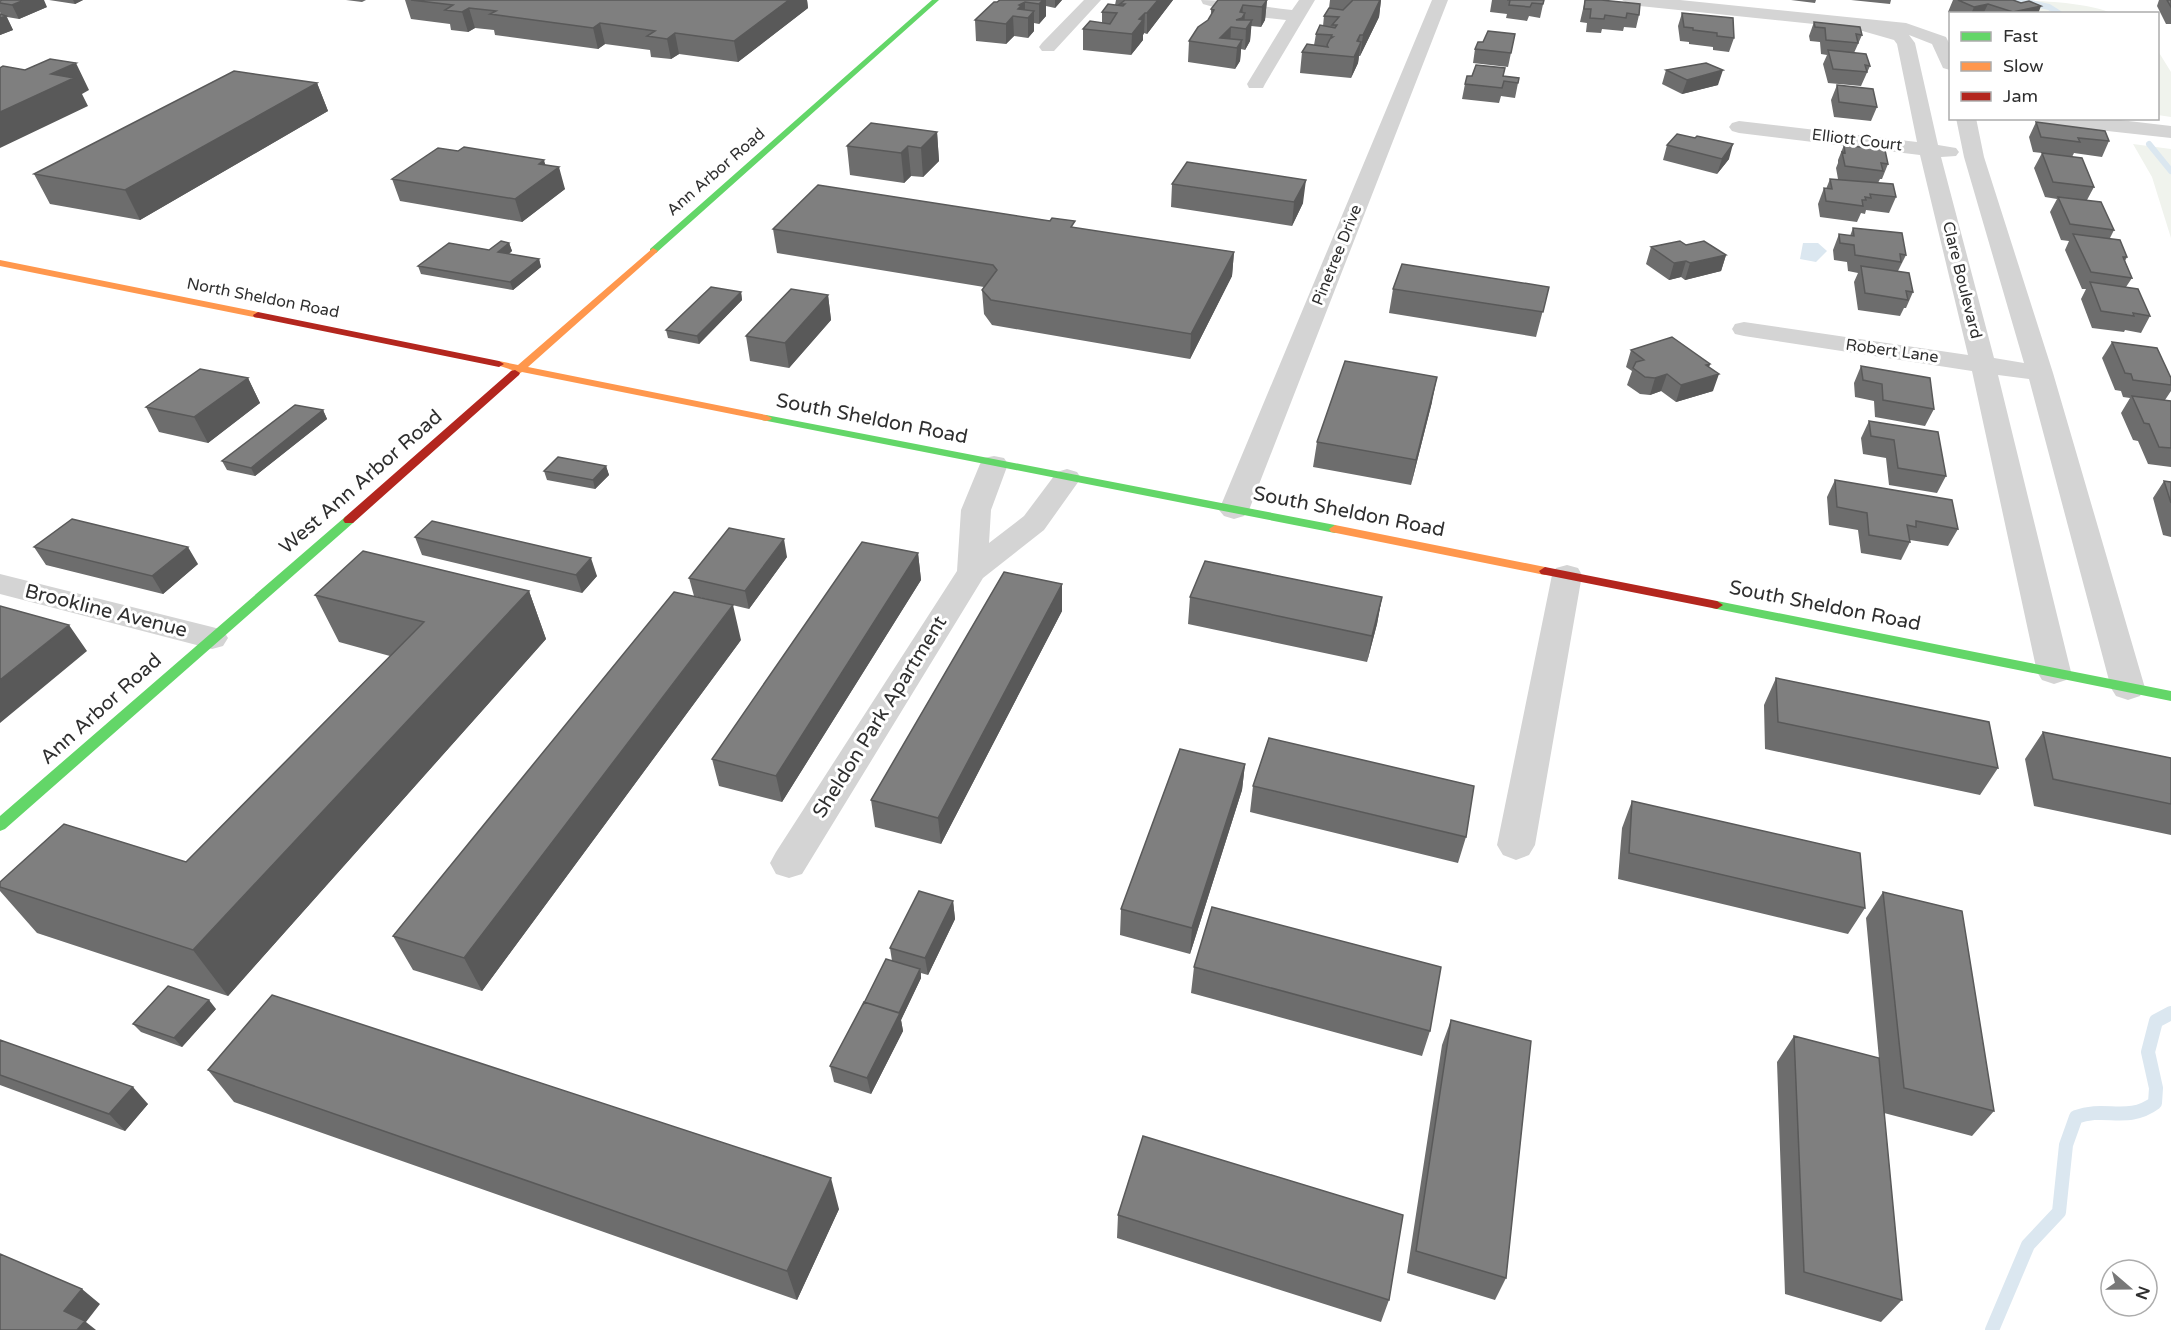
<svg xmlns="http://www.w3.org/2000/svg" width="2171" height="1330" viewBox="0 0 2171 1330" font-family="'Varela Round',sans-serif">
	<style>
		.green { fill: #f0f3ed }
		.water { fill: #dbe7f0 }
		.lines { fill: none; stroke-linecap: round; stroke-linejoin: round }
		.stream-far1 { stroke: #dbe7f0; stroke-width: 6 }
		.stream { stroke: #dbe7f0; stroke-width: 14 }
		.street { fill: #d4d4d4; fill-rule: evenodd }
		.fast { fill: #63d668; fill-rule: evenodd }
		.slow { fill: #ff974d; fill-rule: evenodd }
		.jam { fill: #b3261e; fill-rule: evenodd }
		.wall { fill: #6d6d6d }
		.shaded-wall { fill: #595959 }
		.building { fill: #7f7f7f; stroke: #595959; stroke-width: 1.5 }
		.labels { text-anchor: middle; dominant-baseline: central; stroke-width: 6; stroke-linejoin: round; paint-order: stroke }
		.far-street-label { font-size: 16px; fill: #2f2f2f; stroke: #fff }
		.street-label { font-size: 20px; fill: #2f2f2f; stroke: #fff }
	</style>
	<rect width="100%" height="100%" fill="#fff"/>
	<!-- green -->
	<path class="green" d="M1978 0C2013 0 2082 0 2111 13H2041L2037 11Z
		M2158 51 2171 72V117L2158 115Z
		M2133 144 2171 149V238L2152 177Z"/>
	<!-- water -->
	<path class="water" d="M1803 243H1818L1827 251 1816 262 1800 259Z"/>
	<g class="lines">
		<!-- stream-far1 -->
		<path class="stream-far1" d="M2017 0 2049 7 2060 14
			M2149 144 2171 171"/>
		<!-- stream -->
		<path class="stream" d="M1992 1330 2028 1245 2059 1212 2066 1145 2076 1117C2105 1106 2128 1123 2155 1103L2156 1088 2148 1052 2156 1021 2171 1013"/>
		<!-- street -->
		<path class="street" d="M1084 0H1101L1054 51H1042L1039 47 1042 43Z
			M1201 0C1231 0 1261 7 1292 10L1299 0H1315L1265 84 1263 88H1249L1247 84 1286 20 1241 15 1203 4Z
			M1432 0H1448L1249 510 1244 516 1234 519 1224 516 1219 510Z
			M1622 0H1680L1906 23 1946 37 1950 45V70L1943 68 1932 44 1909 35 1915 43 1938 145 1956 148 1959 152 1956 156 1941 157 1994 358 2024 363 1964 157 1956 118H1976L1984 157 2053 373 2145 688 2140 696 2128 700 2116 696 2111 688 2029 379 1998 375 2071 672 2066 680 2054 684 2042 680 2037 672 1972 371 1744 336 1735 334 1732 329 1735 324 1744 322 1968 355 1920 155 1739 133 1732 131 1729 127 1732 123 1739 121 1917 142 1897 44 1894 40 1852 28 1630 5Z
			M2034 118H2103L2171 126V138L2044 124 2037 122Z
			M994 456 1004 458 1008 464 991 510 989 543 1024 516 1057 472 1067 469 1077 472 1081 478 1044 530 983 578 802 874 789 878 776 874 770 863 776 852 957 571 961 510 980 464 984 458Z
			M1567 565 1578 568 1582 575 1535 845 1529 855 1516 860 1503 855 1497 845 1552 575 1556 568Z
			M0 574 212 627 223 630 228 638 223 646 212 649 0 594Z"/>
		<!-- fast -->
		<path class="fast" d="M932 0H939L656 253H650V249Z
			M766 415 1335 525 1341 529 1335 533 762 420 760 418Z
			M349 516 353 517 355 520 353 523 5 829 0 831V816L345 517Z
			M1717 601 2171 691V701L1712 608 1711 605 1712 602Z"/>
		<!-- slow -->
		<path class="slow" d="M653 248 658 251 656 253 528 367 766 415 772 418 770 420 766 421 522 372 515 376 510 373 512 370 494 364 499 361 518 365Z
			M0 260 258 312 263 315 258 318 0 266Z
			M1335 525 1545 567 1551 571 1545 575 1331 532 1329 529Z"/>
		<!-- jam -->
		<path class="jam" d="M258 312 499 361 504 364 499 367 254 317 253 315Z
			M515 370 520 373 519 375 353 523H345L343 520 345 517 511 371Z
			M1545 567 1717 601 1723 605 1717 609 1541 574 1539 571Z"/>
	</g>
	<!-- wall -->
	<path class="wall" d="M49 0H83L75 4Z
		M346 0H366L362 2Z
		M405 0H807L808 8 738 62 679 54 671 59 651 57 650 50 605 44 598 49 495 35 494 30 475 28 468 32 451 30 450 24 411 19Z
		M1000 0H1062L1055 8 1046 6V16L1039 24 1034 23V31L1028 38 1014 36 1006 44 976 41 975 20Z
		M1116 0H1173L1147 34 1144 33 1143 35V40L1131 55 1083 50V29L1102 23V12L1115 5Z
		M1267 0 1265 20 1261 27 1251 26 1250 41 1245 50 1241 49 1240 61 1235 69 1188 62 1189 41 1208 20 1211 15V9Z
		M1330 0H1381L1379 17 1360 56H1359L1358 63 1351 78 1300 73 1302 52 1314 45 1316 34 1323 26 1324 16 1329 8Z
		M1492 0H1544L1540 18 1529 16 1527 21 1506 18 1507 14 1490 12Z
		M1585 0 1639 15 1636 28 1624 27 1623 31 1602 29 1601 33 1586 32 1587 23 1580 22Z
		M1791 0H1816L1815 3Z
		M1851 0H1891L1890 4Z
		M1953 0H2013L2038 14H1952L1948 12Z
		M2159 0H2171V24H2166L2157 6Z
		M0 1 47 7 19 19 7 17 13 30 0 35V14L1 15 0 12Z
		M1682 13 1734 38 1729 52 1713 50V47L1689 44V42L1680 41 1678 26Z
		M1814 22 1862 35 1854 53 1870 66 1861 86 1828 83 1823 64 1827 55 1821 54 1820 42 1810 41 1809 36Z
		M1515 34 1508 67 1473 63 1475 49 1483 42Z
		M1666 70 1718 85 1682 94 1662 84Z
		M1472 76H1503L1519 78 1515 98 1501 96 1499 103 1462 99 1465 84Z
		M317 83 328 111 140 220 50 204 34 174Z
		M1837 85 1877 107 1871 121 1834 117 1831 100Z
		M2036 122 2109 141 2102 157 2074 153 2072 157 2094 187 2087 200 2114 230 2110 238 2127 257 2125 261 2132 278 2126 287 2150 316 2141 333 2125 330 2124 332 2092 328 2081 299 2086 289H2082L2065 250 2069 241 2061 240 2050 212 2057 199 2045 197 2034 168 2042 153 2033 152 2029 137Z
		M937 132 939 161 923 177 911 176 904 183 850 175 847 146Z
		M1667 145 1729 159 1717 174 1663 160Z
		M1844 145 1888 164 1882 179H1880L1878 183 1896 197 1889 213 1866 210 1865 214 1861 213 1857 222 1820 217 1818 204 1824 188 1826 189 1830 179H1838L1836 168 1838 163V160Z
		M546 165 565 189 522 222 400 201 392 179Z
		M1172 184 1303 203 1292 226 1171 207Z
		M1075 228 1234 252 1232 276 1190 359 992 325 984 314 982 290 984 287 777 253 773 229Z
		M1853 228 1906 255 1898 271 1913 292 1906 308H1904L1900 316 1858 310 1854 282 1858 273 1848 271 1847 262 1834 260 1833 250 1839 234 1850 236Z
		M509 243 512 251 509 254 539 259 541 267 513 290 421 274 418 266 489 250Z
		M1686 245 1726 255 1721 271 1685 280 1681 277 1669 280 1646 264 1651 247Z
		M1549 287 1536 337 1389 313 1393 289Z
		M741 292 742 300 699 344 668 338 666 330Z
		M828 295 831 320 789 368 750 361 746 336Z
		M2112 342 2171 378V391L2165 400 2171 401V467L2148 464 2138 441 2133 440 2121 413 2130 398 2123 397 2121 391 2115 390 2102 358Z
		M1631 350 1710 364 1709 367 1713 391 1676 402 1661 391 1650 395 1640 394 1627 385 1632 371 1626 367Z
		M1861 366 1934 409 1925 426 1875 417 1874 401 1855 397 1854 383Z
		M248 378 260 403 208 443 159 432 146 407Z
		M1432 402 1411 485 1313 467 1317 442Z
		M323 410 327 419 255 476 227 470 222 461Z
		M1869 421 1946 476 1937 493 1889 485 1886 458 1863 454 1861 438Z
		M606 466 609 475 595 489 547 480 544 471Z
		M1835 480 1958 529 1948 546 1910 540V542L1901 560 1861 553 1858 530 1829 525 1827 497Z
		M2164 481 2171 482V537L2163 535 2153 498Z
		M415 537 597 576 582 593 422 555Z
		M34 547 198 564 163 594 46 565Z
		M918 553 921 580 782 802 719 786 712 759Z
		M787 557 749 609 694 596 689 578Z
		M1062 584V611L941 844 875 827 871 800Z
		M529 591 546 639 228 996 37 933 0 891V882L186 862 390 656 339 642 315 595Z
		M1190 597H1382L1377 624 1367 662 1188 624Z
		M741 640 482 991 413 970 393 936Z
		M1776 678 1998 768 1980 795 1765 749 1764 705Z
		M2043 732 2171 758V835L2034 806 2025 759Z
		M1245 764 1242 790 1190 954 1120 935 1121 909Z
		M1253 786 1466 837 1458 863 1250 812Z
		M1632 801 1865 908 1848 934 1618 879 1622 828Z
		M1883 892 1994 1111 1972 1136 1884 1113 1866 918Z
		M953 901 955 919 928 975 921 973V978L901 1020 903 1031 871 1094 834 1082 830 1066 892 961 890 948Z
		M1194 967 1430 1031 1422 1056 1191 993Z
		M216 1009 182 1047 141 1032 133 1024Z
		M1451 1020 1506 1278 1495 1300 1407 1273 1442 1045Z
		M1794 1036 1902 1300 1881 1322 1785 1294 1777 1062Z
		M0 1040 148 1104 125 1131 0 1085Z
		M208 1070 839 1209 797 1300 234 1102Z
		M1118 1215 1389 1300 1381 1322 1117 1238Z"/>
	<!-- shaded-wall -->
	<path class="shaded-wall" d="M24 0H44L47 7 19 19 12 5Z
		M73 0H83L75 4Z
		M789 0H807L808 8 738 62 734 41Z
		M1043 0H1046V16L1039 24V4Z
		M1055 0H1062L1055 8Z
		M1158 0H1173L1147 34V13Z
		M1267 0 1265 20 1261 27 1262 7Z
		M1380 0H1381L1379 17 1360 56 1363 35Z
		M1025 2V17L1018 16 1019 5Z
		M1988 4 1983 14H1971L1974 7Z
		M1243 5 1242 18 1245 13 1244 29 1236 20Z
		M2041 6 2038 14H2013V12Z
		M469 8 475 28 468 32 462 12Z
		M1034 11V31L1028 38V18Z
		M1145 13 1144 33 1143 35V40L1131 55 1132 34 1139 19Z
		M6 16 13 30 0 35V18Z
		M1013 16 1014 36 1006 44V24Z
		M1252 20 1250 41 1245 50 1246 29Z
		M600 23 605 44 598 49 593 28Z
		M1231 27 1230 47 1220 38Z
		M675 33 679 54 671 59 667 39Z
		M1360 35 1358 48 1361 42 1358 63 1351 78 1357 41Z
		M1242 40 1240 61 1235 69 1237 48Z
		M76 63 89 90 82 94 88 106 0 148V112L51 74Z
		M1723 70 1718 85 1682 94 1687 80Z
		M317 83 328 111 140 220 125 190Z
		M937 132 939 161 923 177 921 148Z
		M1733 144 1729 159 1717 174 1722 159Z
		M908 146 911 176 904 183 901 153Z
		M544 160 548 174 559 167 565 189 522 222 515 199 539 164Z
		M1306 180 1303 203 1292 226 1294 202Z
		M509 243 512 251 500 260 498 252Z
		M1234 252 1232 276 1190 359 1191 334Z
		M1726 255 1721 271 1685 280 1690 263Z
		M539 259 541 267 513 290 510 282Z
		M1686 261 1681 277 1669 280 1674 263Z
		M741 292 742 300 699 344 697 336Z
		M828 295 831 320 789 368 785 343Z
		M1710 364 1705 378 1719 374 1713 391 1676 402 1681 385 1706 365Z
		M1667 374 1661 391 1650 395 1655 378Z
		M1437 377 1432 402 1411 485 1416 460Z
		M248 378 260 403 208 443 194 417Z
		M323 410 327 419 255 476 251 468Z
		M606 466 609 475 595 489 593 480Z
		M784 539 787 557 749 609 745 591Z
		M188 547 198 564 163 594 152 576Z
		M918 553 921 580 782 802 776 776Z
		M591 558 597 576 582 593 576 575Z
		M1062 584V611L941 844 938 818Z
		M529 591 546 639 228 996 193 950Z
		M1382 597 1377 624 1367 662 1372 636Z
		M733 605 741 640 482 991 464 958Z
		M69 625 87 651 0 723V680Z
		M1245 764 1242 790 1190 954 1192 928Z
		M953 901 955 919 928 975 925 958Z
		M920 969 921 978 901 1020 903 1031 871 1094 867 1078Z
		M209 1000 216 1009 182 1047 174 1038Z
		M133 1087 148 1104 125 1131 109 1114Z
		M831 1178 839 1209 797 1300 787 1271Z
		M82 1289 100 1304 86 1322 96 1330H77L64 1311Z"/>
	<!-- building -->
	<path class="building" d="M2 0H24L12 5 0 3V1Z
		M411 0H789L734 41 675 33 667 39 647 36 655 31 600 23 593 28 490 14 496 11 469 8 462 12 445 10 453 5Z
		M1000 0H1043L1039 4 1025 2 1019 5 1021 6 1018 9 1034 11 1028 18 1013 16 1006 24 975 20 994 2H997Z
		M1125 0H1158L1147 13H1145L1139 19 1143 20 1132 34 1083 29 1090 21 1110 24 1117 13 1102 12 1108 4 1123 6 1125 4H1120Z
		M1218 0H1267L1262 7 1243 5 1240 12 1245 13 1242 18 1236 20H1252L1246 29 1231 27 1220 38 1242 40 1237 48 1189 41 1198 27 1208 20 1214 10 1211 9Z
		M1353 0H1380L1363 35H1360L1357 41 1361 42 1354 57 1302 52 1307 44 1328 47 1327 45 1330 39 1333 37H1331L1332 35 1316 34 1320 25 1335 28 1337 25H1332L1339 17 1324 16 1329 8 1343 10Z
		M1507 0H1544L1543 4 1532 3 1530 7 1509 5 1510 0Z
		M1585 0H1601L1640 4 1639 15 1627 13 1626 18 1605 15 1604 19 1590 18 1591 9H1584Z
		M1958 0H2013L2021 3 2029 1 2041 6 2013 12 1988 4 1974 7Z
		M2167 0H2171V7Z
		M1682 13 1733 18 1734 38 1717 36V33L1693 30V28L1684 27Z
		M0 14 6 16 0 18Z
		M1814 22 1860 27 1862 35 1856 34 1858 43 1826 40 1825 28 1815 27Z
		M1488 31 1515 34 1511 53 1475 49 1478 42H1483Z
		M1828 50 1866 54 1870 66 1865 65 1867 72 1833 69Z
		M50 59 76 63 51 74 74 78 0 112V68L3 66 25 70Z
		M1706 63 1723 70 1687 80 1666 70Z
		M1476 65 1505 68 1503 76 1519 78 1518 83 1504 81 1502 88 1465 84 1467 76H1472Z
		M234 71 317 83 125 190 34 174Z
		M1837 85 1873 89 1877 107 1839 102Z
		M2036 122 2105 131 2109 141 2078 138 2080 142 2041 137Z
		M871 123 937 132 921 148 908 146 901 153 847 146Z
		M1677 134 1695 138 1697 136 1733 144 1722 159 1667 145Z
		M1844 145 1885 150 1888 164 1881 163 1883 171 1845 166 1842 152 1845 153Z
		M464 147 544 160 539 164 559 167 515 199 392 179 438 148 458 151Z
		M2042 153 2082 158 2094 187 2053 182Z
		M1187 162 1306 180 1294 202 1172 184Z
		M1830 179 1893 184 1896 197 1870 194 1871 198 1865 197 1866 200H1862L1863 206 1826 201 1824 188 1832 189Z
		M818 185 1050 221 1052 218 1075 221 1071 227 1234 252 1191 334 991 300 982 290 997 270 993 265 773 229Z
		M2058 197 2101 202 2114 230 2070 224Z
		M1853 228 1902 233 1906 255 1900 254 1901 262 1855 255 1854 245 1840 243 1839 234 1854 236Z
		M2073 234 2120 240 2127 257H2123L2132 278 2091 272Z
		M501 241 509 243 498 252 539 259 510 282 418 266 449 243 489 250Z
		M1680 241 1686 245 1704 241 1726 255 1690 263 1686 261 1674 263 1651 247Z
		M1402 264 1549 287 1543 312 1393 289Z
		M1861 266 1909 273 1913 292 1906 291 1908 300 1865 293Z
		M2090 282 2138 289 2150 316 2133 313 2134 316 2101 311Z
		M711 287 741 292 697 336 666 330Z
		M791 289 828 295 785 343 746 336Z
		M1672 337 1710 364 1706 365 1719 374 1681 385 1667 374 1655 378 1645 377 1633 368 1636 362 1644 360 1631 350Z
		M2112 342 2157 348 2171 378V385L2133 380 2131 374 2125 373Z
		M1345 361 1437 377 1416 460 1317 442Z
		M1861 366 1930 378 1934 409 1883 400 1882 384 1863 380Z
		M200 369 248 378 194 417 146 407Z
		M2132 396 2171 401V448L2159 447 2149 424 2144 423Z
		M295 405 323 410 251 468 222 461Z
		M1869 421 1938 432 1946 476 1898 468 1894 440 1871 436Z
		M558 457 606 466 593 480 544 471Z
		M1835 480 1952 500 1958 529 1916 521V527L1907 525 1910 542 1869 535 1867 513 1837 507Z
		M2164 481 2171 482V503Z
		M72 519 188 547 152 576 34 547Z
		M432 521 591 558 576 575 415 537Z
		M729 528 784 539 745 591 689 578Z
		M862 542 918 553 776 776 712 759Z
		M363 551 529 591 193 950 0 887V882L64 824 186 862 424 622 315 595Z
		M1205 561 1382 597 1372 636 1190 597Z
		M1004 572 1062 584 938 818 871 800Z
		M674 592 733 605 464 958 393 936Z
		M0 606 69 625 0 680Z
		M1776 678 1989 722 1998 768 1778 722Z
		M2043 732 2171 758V804L2053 779Z
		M1269 738 1474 786 1466 837 1253 786Z
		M1180 749 1245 764 1192 928 1121 909Z
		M1632 801 1860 853 1865 908 1629 853Z
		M919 891 953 901 925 958 890 948Z
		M1883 892 1962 911 1994 1111 1904 1088Z
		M1212 907 1441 967 1430 1031 1194 967Z
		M886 959 920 969 899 1013 864 1002 863 1005Z
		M168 986 209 1000 174 1038 133 1024Z
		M272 995 831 1178 787 1271 208 1070Z
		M864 1002 900 1013 867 1078 830 1066Z
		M1451 1020 1531 1041 1506 1278 1416 1251Z
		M1794 1036 1879 1058 1902 1300 1804 1272Z
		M0 1040 133 1087 109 1114 0 1075Z
		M1143 1136 1403 1215 1389 1300 1118 1215Z
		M0 1254 82 1289 64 1311 85 1321 77 1330H0Z"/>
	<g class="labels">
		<!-- far-street labels -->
		<g class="far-street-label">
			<text transform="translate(1857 140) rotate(7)">Elliott Court</text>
			<text transform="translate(716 172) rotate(-41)">Ann Arbor Road</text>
			<text transform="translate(1337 255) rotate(-68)">Pinetree Drive</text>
			<text transform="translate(1962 280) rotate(76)">Clare Boulevard</text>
			<text transform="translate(263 298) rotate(11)">North Sheldon Road</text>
			<text transform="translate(1892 351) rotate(8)">Robert Lane</text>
		</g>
		<!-- street labels -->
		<g class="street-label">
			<text transform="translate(872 419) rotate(11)">South Sheldon Road</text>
			<text transform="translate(361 482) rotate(-41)">West Ann Arbor Road</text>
			<text transform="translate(1349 512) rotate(11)">South Sheldon Road</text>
			<text transform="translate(1825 606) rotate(11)">South Sheldon Road</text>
			<text transform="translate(106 611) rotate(14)">Brookline Avenue</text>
			<text transform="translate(101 709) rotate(-42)">Ann Arbor Road</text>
			<text transform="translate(880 717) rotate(-58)">Sheldon Park Apartment</text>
		</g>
	</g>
	<!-- legend -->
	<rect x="1949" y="12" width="210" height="108" fill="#ffffff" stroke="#acacac" stroke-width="1.5"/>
	<rect x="1961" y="32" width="30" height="9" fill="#63d668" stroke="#acacac" stroke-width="1.5"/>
	<text x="2003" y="42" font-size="18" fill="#2f2f2f">Fast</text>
	<rect x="1961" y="62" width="30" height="9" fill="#ff974d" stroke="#acacac" stroke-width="1.5"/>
	<text x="2003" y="72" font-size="18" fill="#2f2f2f">Slow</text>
	<rect x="1961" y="92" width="30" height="9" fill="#b3261e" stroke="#acacac" stroke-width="1.5"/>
	<text x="2003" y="102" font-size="18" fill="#2f2f2f">Jam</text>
	<!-- north arrow -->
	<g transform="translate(2129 1288) rotate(110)"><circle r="28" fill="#ffffff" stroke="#acacac" stroke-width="1.5"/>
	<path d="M0-4.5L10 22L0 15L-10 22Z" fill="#787878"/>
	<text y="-9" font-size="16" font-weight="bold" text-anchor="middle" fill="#2f2f2f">N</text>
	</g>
</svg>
